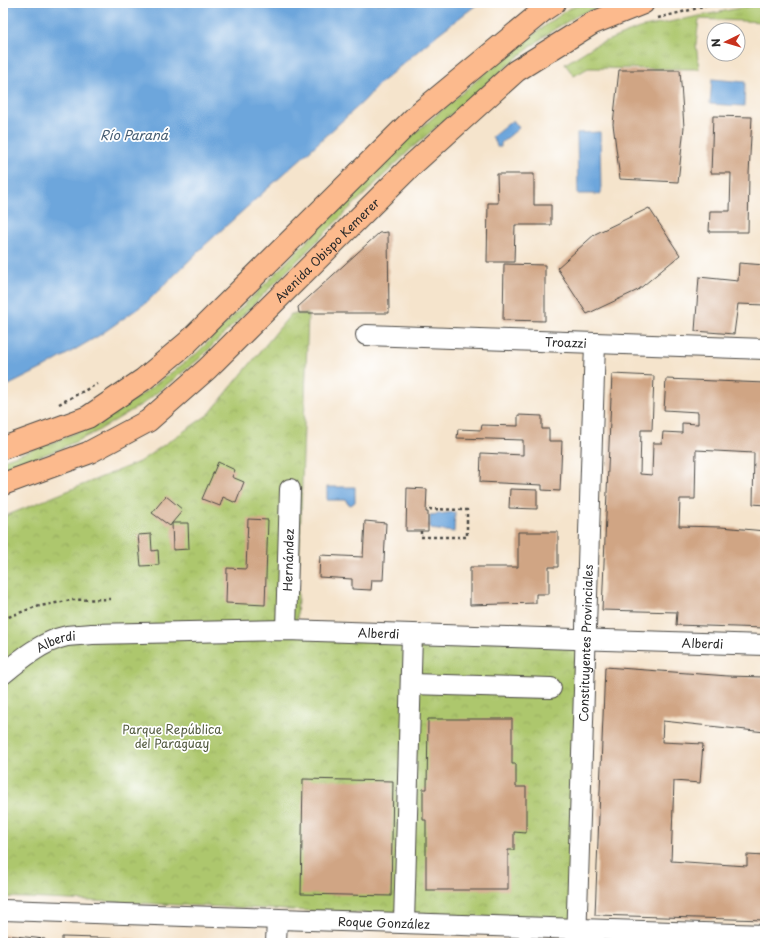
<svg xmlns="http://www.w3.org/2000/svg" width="768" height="946" viewBox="0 0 768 946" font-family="'Playpen Sans',sans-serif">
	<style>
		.grass { fill: url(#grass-tufts); stroke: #6c794c }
		.park { fill: url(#park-crowns); stroke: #6c794c }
		.water { fill: #6da6dc; stroke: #4c6884 }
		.building { fill: #d0a584 }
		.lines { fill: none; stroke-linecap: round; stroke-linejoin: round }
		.minor-casing { stroke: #494743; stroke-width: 22 }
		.major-casing { stroke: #494743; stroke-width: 24 }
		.path { stroke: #494743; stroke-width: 2.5; stroke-dasharray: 3 3; stroke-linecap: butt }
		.minor { stroke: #fff; stroke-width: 20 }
		.major { stroke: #fcba8d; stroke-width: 22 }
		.labels { text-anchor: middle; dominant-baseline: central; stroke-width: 3.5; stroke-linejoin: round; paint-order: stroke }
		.street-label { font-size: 12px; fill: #2b2b2b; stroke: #fff }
		.park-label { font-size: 12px; fill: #525a3f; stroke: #fff }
		.water-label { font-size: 13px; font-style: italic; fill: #455c72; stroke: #fff }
	</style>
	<defs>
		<pattern id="grass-tufts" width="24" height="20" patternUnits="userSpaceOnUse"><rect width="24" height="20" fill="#adc76d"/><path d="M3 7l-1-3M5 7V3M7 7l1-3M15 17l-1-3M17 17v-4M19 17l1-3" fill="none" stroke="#95ab5f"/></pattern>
		<pattern id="park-crowns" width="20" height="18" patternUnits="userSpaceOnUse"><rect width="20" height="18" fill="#adc76d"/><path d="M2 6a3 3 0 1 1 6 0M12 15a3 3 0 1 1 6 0" fill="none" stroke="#95ab5f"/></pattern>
	</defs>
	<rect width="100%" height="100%" fill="#fff"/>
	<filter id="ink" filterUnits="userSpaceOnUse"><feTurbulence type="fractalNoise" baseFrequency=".025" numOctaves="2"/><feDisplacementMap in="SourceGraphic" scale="8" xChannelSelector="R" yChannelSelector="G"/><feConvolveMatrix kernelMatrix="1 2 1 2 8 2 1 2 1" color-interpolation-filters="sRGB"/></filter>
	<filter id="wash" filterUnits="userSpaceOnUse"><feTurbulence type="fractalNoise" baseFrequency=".012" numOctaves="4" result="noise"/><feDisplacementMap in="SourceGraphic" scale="16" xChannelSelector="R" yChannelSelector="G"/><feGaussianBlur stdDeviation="0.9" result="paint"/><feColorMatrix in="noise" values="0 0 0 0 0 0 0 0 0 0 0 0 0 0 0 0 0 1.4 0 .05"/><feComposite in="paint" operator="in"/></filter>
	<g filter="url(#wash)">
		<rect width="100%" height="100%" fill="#f5e4cc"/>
		<!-- grass -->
		<path class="grass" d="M585 3H610L578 15 550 32 518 57 412 148 347 211 199 359 144 403 96 432 62 448 3 470V460L59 440 93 425 140 396 196 354 408 139 511 51 568 9Z
			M765 3V22L699 19 696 44 699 69 588 68 574 76 565 64 594 46 639 28Z"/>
		<!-- park -->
		<path class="park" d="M291 314H308L297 623 584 643 577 923 3 897V517L139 462 209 414Z"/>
		<!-- water -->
		<path class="water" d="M3 3H479L438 34 378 85 365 100 306 154 206 244 147 302 100 335 45 367 3 388Z
			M712 79 745 82 744 106 710 104Z
			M513 120 519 128 501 143V147H497L496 143 492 137Z
			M600 132 601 194H578L577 133Z
			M327 487H355V502L351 505 347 503 346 500H327Z
			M455 512 454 532 430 529V515Z"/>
		<g id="blocks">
			<!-- building -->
			<path class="building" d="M619 70H680L684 127 678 182 620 179 613 124Z
				M713 116 752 117 749 174 748 232H709L710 211H730L731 173H711Z
				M497 174H534V205H551V225H515L514 262H487L488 203H498Z
				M649 208 680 255 638 290 587 314 557 268 595 234Z
				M388 232 389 313H299L298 307 379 233Z
				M739 263 765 265V305L738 304 734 334 695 331 699 277 738 281Z
				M504 264 545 265V321L503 320Z
				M612 374 654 376 652 430H641L640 474 652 475 653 443H662L663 432 682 433V423L698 424V412L664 410 666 379 765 383V505L753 504 754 453 696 450 695 499H680L679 526 721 527 765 531V628L676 625 677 612 602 610Z
				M518 415 542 416V429H549V441H562L560 491 542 490V485L480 482 481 453 523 455V440L457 438 458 429 481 430 482 425 518 426Z
				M218 462 235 470 232 477 244 482 236 503 223 497 220 506 202 499Z
				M407 488 427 489 426 512H428V531H406Z
				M510 489 537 490V509L509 508Z
				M166 496 183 510 172 523H188L189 549 173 550 172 523 170 526 152 513Z
				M248 519 268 520 265 605 226 603 227 568 246 569Z
				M365 521 386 523 383 580H372L371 590 352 589V579L319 577 320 555 363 557Z
				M518 532H558V567H549V594H536V603L470 605V567H518Z
				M151 534 152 551 158 550 159 565 141 566 138 535Z
				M605 667 728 676 765 677V732L663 721 662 742 703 744 700 783 674 781 671 861 747 866V855L765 856V920L595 915Z
				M428 719H512V764H516V787H526V833L514 832V850H508V890H426V820H423V789H427Z
				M303 779 393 781 391 896 301 894Z
				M5 935 45 939V943H3V938Z
				M62 937 137 939V943H62Z"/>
		</g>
	</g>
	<g filter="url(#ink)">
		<use href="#blocks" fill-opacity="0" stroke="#494743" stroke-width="1"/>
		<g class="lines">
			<defs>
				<g id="minor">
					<path id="s1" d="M366 335 765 349"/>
					<path id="s2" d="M286 630 290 489"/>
					<path id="s3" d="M3 674C21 659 43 641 67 636 75 635 84 635 92 634L286 630 765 645"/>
					<path d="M411 684 551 688"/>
					<path id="s4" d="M3 910 765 935"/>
					<path d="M404 923 412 634"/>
					<path d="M276 943 277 919"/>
					<path id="s5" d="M576 943 595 343"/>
				</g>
				<g id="major">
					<path d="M3 448 88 417 144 379 188 342 419 113 545 9 554 3"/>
					<path id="s6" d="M3 484 88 453 148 421 207 369 411 166 516 71 593 23 643 3"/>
				</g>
			</defs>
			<!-- minor casing -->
			<use href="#minor" class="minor-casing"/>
			<!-- major casing -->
			<use href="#major" class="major-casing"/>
			<!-- path -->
			<path class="path" d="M658 18 718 3
				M59 404 97 384
				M421 531V537H467V510L426 509
				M3 619 35 607 72 600 110 599"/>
			<!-- minor -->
			<use href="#minor" class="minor"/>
			<!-- major -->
			<use href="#major" class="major"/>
		</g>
	</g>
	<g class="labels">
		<!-- street labels -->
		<g class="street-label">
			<text stroke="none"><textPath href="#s6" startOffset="406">Avenida Obispo Kemerer</textPath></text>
			<text stroke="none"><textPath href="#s1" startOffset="200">Troazzi</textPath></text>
			<text stroke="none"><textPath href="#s2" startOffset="70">Hernández</textPath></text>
			<text stroke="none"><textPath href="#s3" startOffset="387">Alberdi</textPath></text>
			<text stroke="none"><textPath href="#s5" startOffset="300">Constituyentes Provinciales</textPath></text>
			<text stroke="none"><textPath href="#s3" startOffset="711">Alberdi</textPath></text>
			<text stroke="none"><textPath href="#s3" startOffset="63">Alberdi</textPath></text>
			<text stroke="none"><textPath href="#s4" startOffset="381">Roque González</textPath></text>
		</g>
		<!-- park labels -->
		<g class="park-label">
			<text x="172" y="729">Parque República<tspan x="172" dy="14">del Paraguay</tspan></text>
		</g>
		<!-- water labels -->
		<g class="water-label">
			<text x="134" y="134">Río Paraná</text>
		</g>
	</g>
	<!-- margin -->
	<rect width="768" height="946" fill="none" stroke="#fff" stroke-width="16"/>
	<!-- north arrow -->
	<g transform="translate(726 42) rotate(265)"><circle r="19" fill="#ffffff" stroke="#aaaaaa"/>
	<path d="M0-3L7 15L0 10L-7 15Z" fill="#c8321e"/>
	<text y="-6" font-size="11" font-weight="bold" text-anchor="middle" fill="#2b2b2b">N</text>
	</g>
</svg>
